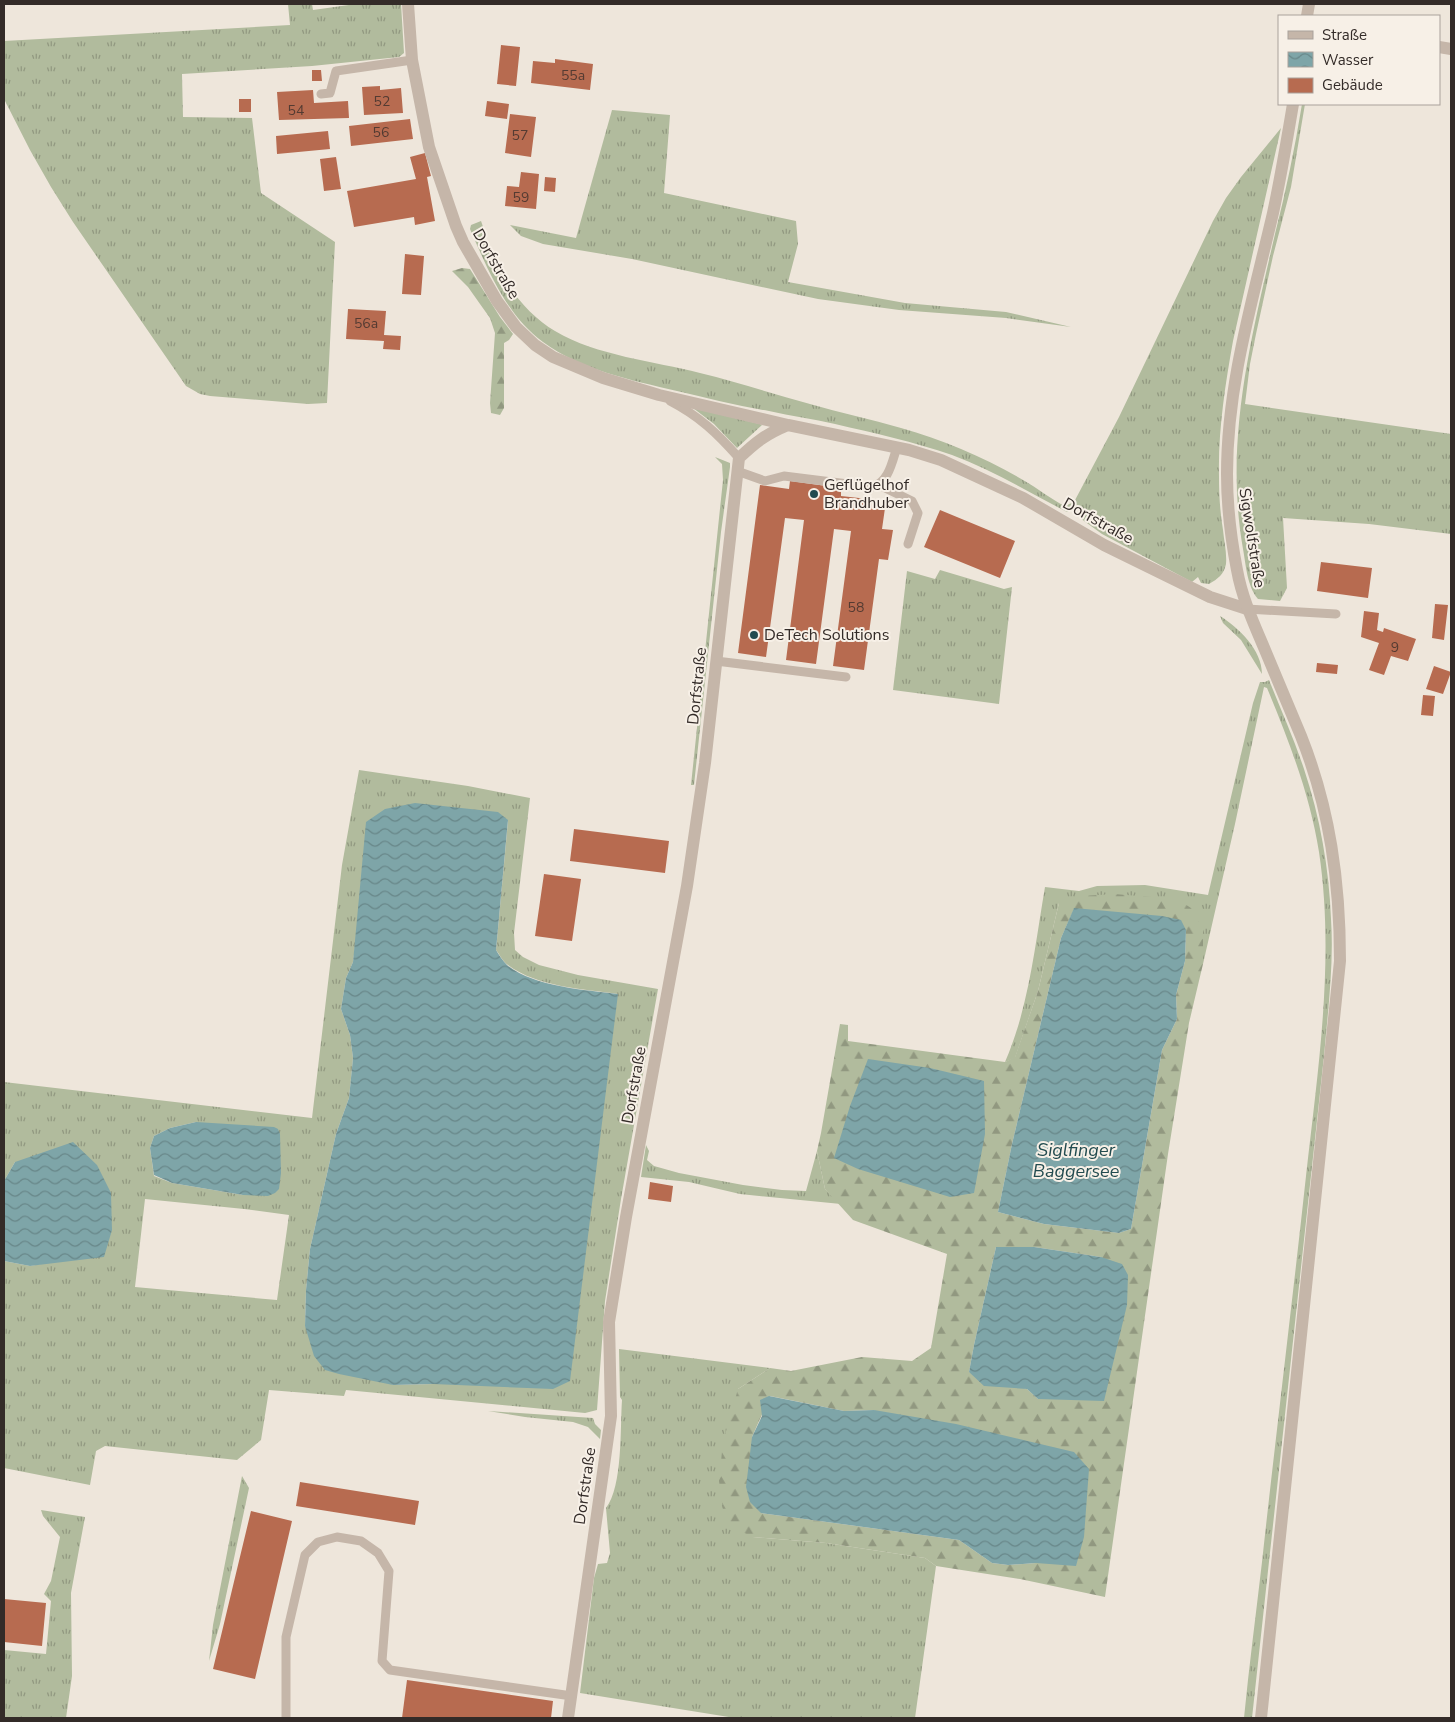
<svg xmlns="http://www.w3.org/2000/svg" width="1455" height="1722" viewBox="0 0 1455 1722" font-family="'Nunito Sans',sans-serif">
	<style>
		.grass { fill: url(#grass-tufts); fill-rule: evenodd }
		.forest { fill: url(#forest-firs); fill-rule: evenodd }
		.water { fill: url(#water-waves) }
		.building { fill: #b76b50 }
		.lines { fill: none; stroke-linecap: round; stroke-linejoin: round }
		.service { stroke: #c5b6a9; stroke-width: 9 }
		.minor { stroke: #c5b6a9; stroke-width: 12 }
		.tertiary { stroke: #c5b6a9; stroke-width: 12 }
		.poi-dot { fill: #224b4f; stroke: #f7f0e7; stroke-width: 2 }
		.labels { text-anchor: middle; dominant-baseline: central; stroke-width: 4; stroke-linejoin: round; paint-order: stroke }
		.number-label { font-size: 14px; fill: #543b32 }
		.street-label { font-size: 16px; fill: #332b28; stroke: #f7f0e7 }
		.poi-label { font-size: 16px; fill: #332b28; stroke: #f7f0e7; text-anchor: start }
		.water-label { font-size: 18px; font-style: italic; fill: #224b4f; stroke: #f7f0e7 }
	</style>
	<defs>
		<pattern id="grass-tufts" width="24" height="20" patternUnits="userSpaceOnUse" patternTransform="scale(1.25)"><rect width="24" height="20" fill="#b1bb9d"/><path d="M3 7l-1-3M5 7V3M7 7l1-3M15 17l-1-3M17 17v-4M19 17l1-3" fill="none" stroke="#919880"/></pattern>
		<pattern id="forest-firs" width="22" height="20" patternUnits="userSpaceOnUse" patternTransform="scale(1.25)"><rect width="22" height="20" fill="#b1bb9d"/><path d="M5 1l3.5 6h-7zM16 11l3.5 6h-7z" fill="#919880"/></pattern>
		<pattern id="water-waves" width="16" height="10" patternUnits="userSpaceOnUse" patternTransform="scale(1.25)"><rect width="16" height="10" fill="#7ea5a8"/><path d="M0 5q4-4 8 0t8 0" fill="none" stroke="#688789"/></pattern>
	</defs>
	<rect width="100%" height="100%" fill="#eee6db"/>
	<!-- grass -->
	<path class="grass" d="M288 4H312L313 10 356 4H401L404 53 399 57 312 66 182 74 183 117 252 118 261 193 335 242 327 403 308 404 210 396 200 394 186 386 73 222 51 187 30 150 4 99V41L290 25Z
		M1302 104H1305L1291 187 1273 256 1256 334 1250 364 1245 404 1451 434V534L1369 524 1283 518 1287 588 1280 601 1258 599C1247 586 1246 565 1243 549 1224 441 1251 339 1275 234 1286 191 1295 147 1302 104Z
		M612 110 670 115 664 193 796 221 798 244 788 282 905 303 1006 312 1071 327 1006 318 899 310 818 299 632 259 543 244 521 236 510 225 576 238Z
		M1281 128 1233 341C1225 386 1218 431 1219 476 1219 494 1220 512 1223 530 1224 541 1227 553 1226 564 1224 574 1218 579 1209 584L1201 583 1198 577 1192 582 1102 534 1080 518 1082 509 1078 506 1072 511 1067 512C1029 492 992 470 952 455 914 442 874 433 835 424 813 419 791 416 769 411 738 406 707 398 677 391 631 380 581 370 543 342 506 315 488 270 470 229L471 225 481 221C485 231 485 241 489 250 501 280 527 315 555 331 597 356 654 361 700 373 737 382 773 394 810 404 840 413 871 419 901 428 943 440 986 458 1023 480 1038 488 1050 499 1065 506L1074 502 1119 417 1213 221 1226 198 1241 177Z
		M693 408 760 424 762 425 737 448 714 424Z
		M715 457 730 463V467L721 532 694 785H691L723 480 722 464Z
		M940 570 1004 589 1012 587 999 704 893 690 907 571 935 579Z
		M1220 616C1239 628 1262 650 1262 674L1241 640 1223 623Z
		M1269 680C1281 710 1294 739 1304 769 1320 817 1329 868 1331 919 1334 964 1328 1010 1324 1056L1252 1718H1244C1249 1666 1256 1614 1262 1562 1276 1433 1292 1305 1306 1176 1318 1069 1335 959 1319 852 1310 795 1289 741 1267 688L1264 687 1235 824 1203 964V930L1059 903 1038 991 1015 1058 1005 1062C1029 1007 1035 945 1045 887L1079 891 1097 886 1145 885 1208 895 1253 703 1260 682H1265Z
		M359 770 468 786 530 798 514 933 515 950 523 957 539 965 578 975 658 989 621 1199 605 1301 597 1410 585 1413 346 1390 344 1396 269 1390 261 1440 237 1460 105 1446 96 1451 90 1485 4 1468V1261L30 1266 58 1261 15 1162 4 1181V1082L312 1118 342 865ZM508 821 496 950C500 955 503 962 508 965 537 987 584 989 618 994L433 1384 393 1385 305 1326 306 1290 310 1249 336 1134 349 1098 353 1058 350 1035 341 1009 346 978 353 962 358 924ZM196 1122 243 1195 172 1183 154 1176 150 1148 154 1136 170 1128ZM145 1199 244 1209 289 1215 277 1300 135 1287Z
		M646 1145 649 1151 647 1160 654 1166 679 1173 743 1185 782 1190 806 1191 817 1151 825 1189 841 1204 740 1194 689 1182 641 1177Z
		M619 1349 770 1368 738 1389 753 1537 826 1543 925 1558 936 1566 915 1718H735L580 1693 594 1578 598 1564 607 1563 610 1553 606 1508C623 1486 620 1428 622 1400L620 1397Z
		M488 1411 593 1418 595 1424 601 1430 600 1439 588 1427 573 1422 525 1417Z
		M242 1476 249 1488 220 1624 209 1661 213 1625Z
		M41 1510 85 1517 71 1593 72 1676 66 1718H4V1650L46 1654 51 1601 44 1594 51 1581 60 1537 43 1516Z"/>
	<!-- forest -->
	<path class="forest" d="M462 268 470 269 500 317 513 334 509 340 504 343V408L500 415 491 413 490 403 495 333 490 318 480 304 468 287 452 271Z
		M1114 894 1177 899 1191 908 1203 930V964L1189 1023 1168 1154 1105 1597 1020 1579 936 1566 925 1558 826 1543 753 1537 725 1524 719 1481 723 1442 738 1389 770 1368 791 1371 862 1357 912 1361 931 1348 947 1254 853 1220 825 1189 817 1151 821 1133 840 1024 848 1025V1041L1005 1062 1015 1057 1038 991 1059 903 1082 896ZM1074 909 1118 913 1186 930 1185 961 1176 995 1177 1019 1162 1050 1131 1229 1119 1233 1044 1224 998 1212 1012 1144 1061 938ZM996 1247H1034L1101 1257 1038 1399 1027 1389 969 1372 974 1345ZM770 1396 844 1411 874 1410 1036 1563 1008 1565 992 1563 959 1540 761 1513 752 1437Z"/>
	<!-- water -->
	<path class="water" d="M415 803 498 812 508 820 496 950C499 955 503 961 507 965 534 987 585 990 618 994L570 1381 553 1389 433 1384 393 1385 339 1374 325 1370 314 1356 305 1326 306 1290 310 1249 336 1134 349 1098 353 1058 350 1035 341 1009 346 978 353 962 366 822 385 809Z
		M1074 908 1162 916 1181 920 1186 930 1185 961 1176 995 1177 1019 1162 1050 1131 1229 1119 1233 1044 1224 998 1212 1012 1144 1061 938Z
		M868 1059 930 1068 984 1081 985 1134 974 1193 950 1197 858 1169 834 1158 850 1106Z
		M196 1122 274 1127 278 1129 280 1134 281 1173 279 1189 275 1193 268 1196 243 1195 172 1183 154 1175 150 1148 154 1136 170 1128Z
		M73 1142 97 1165 111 1193 112 1230 104 1257 30 1266 4 1261V1181L15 1162Z
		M996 1247H1034L1101 1257 1122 1264 1128 1275 1127 1305 1104 1401 1038 1399 1027 1389 984 1386 969 1372 974 1345Z
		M769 1396 844 1411 874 1410 956 1424 1074 1452 1089 1469 1084 1537 1076 1566 1036 1563 1008 1565 992 1563 959 1540 761 1513 750 1502 746 1487 752 1437 762 1416 760 1400Z"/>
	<!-- building -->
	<path class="building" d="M501 45 520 47 516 86 497 84Z
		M555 59 593 64 590 90 531 83 533 61 555 63Z
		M312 70H321L322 81H312Z
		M380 86V90L401 88 403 113 364 115 362 87Z
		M313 90 314 103 348 101 349 118 279 120 277 92Z
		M239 99H251V112H239Z
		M487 101 509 104 507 119 485 116Z
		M510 114 536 117 531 157 505 153Z
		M410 119 413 139 351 146 349 126Z
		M328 131 330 149 277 154 276 136Z
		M425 153 431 176 427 177 435 221 415 225 414 217 354 227 347 191 416 179 410 157Z
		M336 157 341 189 324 191 320 159Z
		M521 172 539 174 536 209 505 206 507 186 519 187Z
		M545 177 556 178 555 192 544 191Z
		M405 254 424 256 421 295 402 294Z
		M348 309 386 311 384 335 401 336 400 350 383 349 384 341 346 339Z
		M790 481 841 488V496L886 501 882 529 893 530 888 560 879 559 864 670 833 666 851 531 834 529 816 664 786 660 804 520 785 518 766 657 738 653 760 485 789 489Z
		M940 510 1015 541 1000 578 924 547Z
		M1321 562 1372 568 1368 598 1317 591Z
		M1435 604 1448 605 1444 640 1432 638Z
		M1364 611 1379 613 1377 630 1383 632 1384 628 1416 639 1408 661 1391 656 1384 675 1369 670 1379 643 1361 637Z
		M1317 663 1338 665 1337 674 1316 672Z
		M1434 666 1451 672 1443 694 1426 689Z
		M1423 695 1435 696 1433 716 1421 715Z
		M574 829 669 841 665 873 570 861Z
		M544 874 581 879 572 941 535 936Z
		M650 1182 673 1186 671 1202 648 1199Z
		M300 1482 419 1501 415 1525 296 1506Z
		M251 1511 292 1521 255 1679 213 1669Z
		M4 1599 46 1603 42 1646 4 1642Z
		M407 1680 553 1701 551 1718H402Z"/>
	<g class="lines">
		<!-- service -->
		<path class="service" d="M321 94 330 93 336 71 412 60
			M670 401C699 416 717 433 739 458
			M737 471 765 481 784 476 872 487C889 482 892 462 897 447
			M879 485 912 501 918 513 908 544
			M1247 609 1336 614
			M716 661 846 677
			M286 1718V1637L305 1555 318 1542 337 1537 361 1541 378 1553 389 1571 382 1661 390 1670 572 1696"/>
		<!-- minor -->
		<path class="minor" d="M408 4 412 60 429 147 456 226 463 242 497 301 516 327 535 345 553 357 603 378 659 395 788 425 909 450 941 460 1023 498 1104 545 1210 597 1247 609
			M1439 47 1451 49
			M568 1718 611 1416 609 1322 626 1217 687 886 705 763 739 458C756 442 766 434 788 425"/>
		<!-- tertiary -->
		<path class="tertiary" d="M1307 16 1309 4
			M1261 1718 1340 961C1340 882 1330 809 1301 736 1289 707 1277 678 1265 650 1254 624 1242 598 1237 570 1231 539 1227 506 1227 474 1227 384 1253 299 1273 213 1281 176 1287 140 1293 104"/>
	</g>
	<!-- markers -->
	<g class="poi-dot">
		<circle cx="814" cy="494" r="5"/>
		<circle cx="754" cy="635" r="5"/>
	</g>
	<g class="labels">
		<!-- number labels -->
		<g class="number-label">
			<text x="573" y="75">55a</text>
			<text x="382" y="101">52</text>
			<text x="296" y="110">54</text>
			<text x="381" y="132">56</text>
			<text x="520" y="135">57</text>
			<text x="521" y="197">59</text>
			<text x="366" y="323">56a</text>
			<text x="856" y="607">58</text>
			<text x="1395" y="647">9</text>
		</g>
		<!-- street labels -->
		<g class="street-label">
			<text transform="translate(496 264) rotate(60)">Dorfstraße</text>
			<text transform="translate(1098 521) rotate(29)">Dorfstraße</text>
			<text transform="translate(1252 538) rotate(81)">Sigwolfstraße</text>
			<text transform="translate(697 686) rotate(-84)">Dorfstraße</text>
			<text transform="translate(634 1085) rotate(-80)">Dorfstraße</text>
			<text transform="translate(585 1486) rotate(-82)">Dorfstraße</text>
		</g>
		<!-- poi labels -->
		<g class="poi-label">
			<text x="824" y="485">Geflügelhof<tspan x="824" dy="18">Brandhuber</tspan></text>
			<text x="764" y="635">DeTech Solutions</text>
		</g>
		<!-- water labels -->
		<g class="water-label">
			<text x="1076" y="1150">Siglfinger<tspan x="1076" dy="21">Baggersee</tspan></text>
		</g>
	</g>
	<!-- border -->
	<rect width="1455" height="1722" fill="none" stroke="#332b28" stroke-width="10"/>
	<!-- legend -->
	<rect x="1278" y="15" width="162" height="90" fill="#f7f0e7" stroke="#a9a19b"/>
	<rect x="1288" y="31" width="25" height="8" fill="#c5b6a9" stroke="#a9a19b"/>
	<text x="1322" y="40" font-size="15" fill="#332b28">Straße</text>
	<rect x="1288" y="52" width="25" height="15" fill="url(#water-waves)" stroke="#a9a19b"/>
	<text x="1322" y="65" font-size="15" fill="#332b28">Wasser</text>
	<rect x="1288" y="78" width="25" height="15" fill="#b76b50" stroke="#a9a19b"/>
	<text x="1322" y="90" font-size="15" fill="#332b28">Gebäude</text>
</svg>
